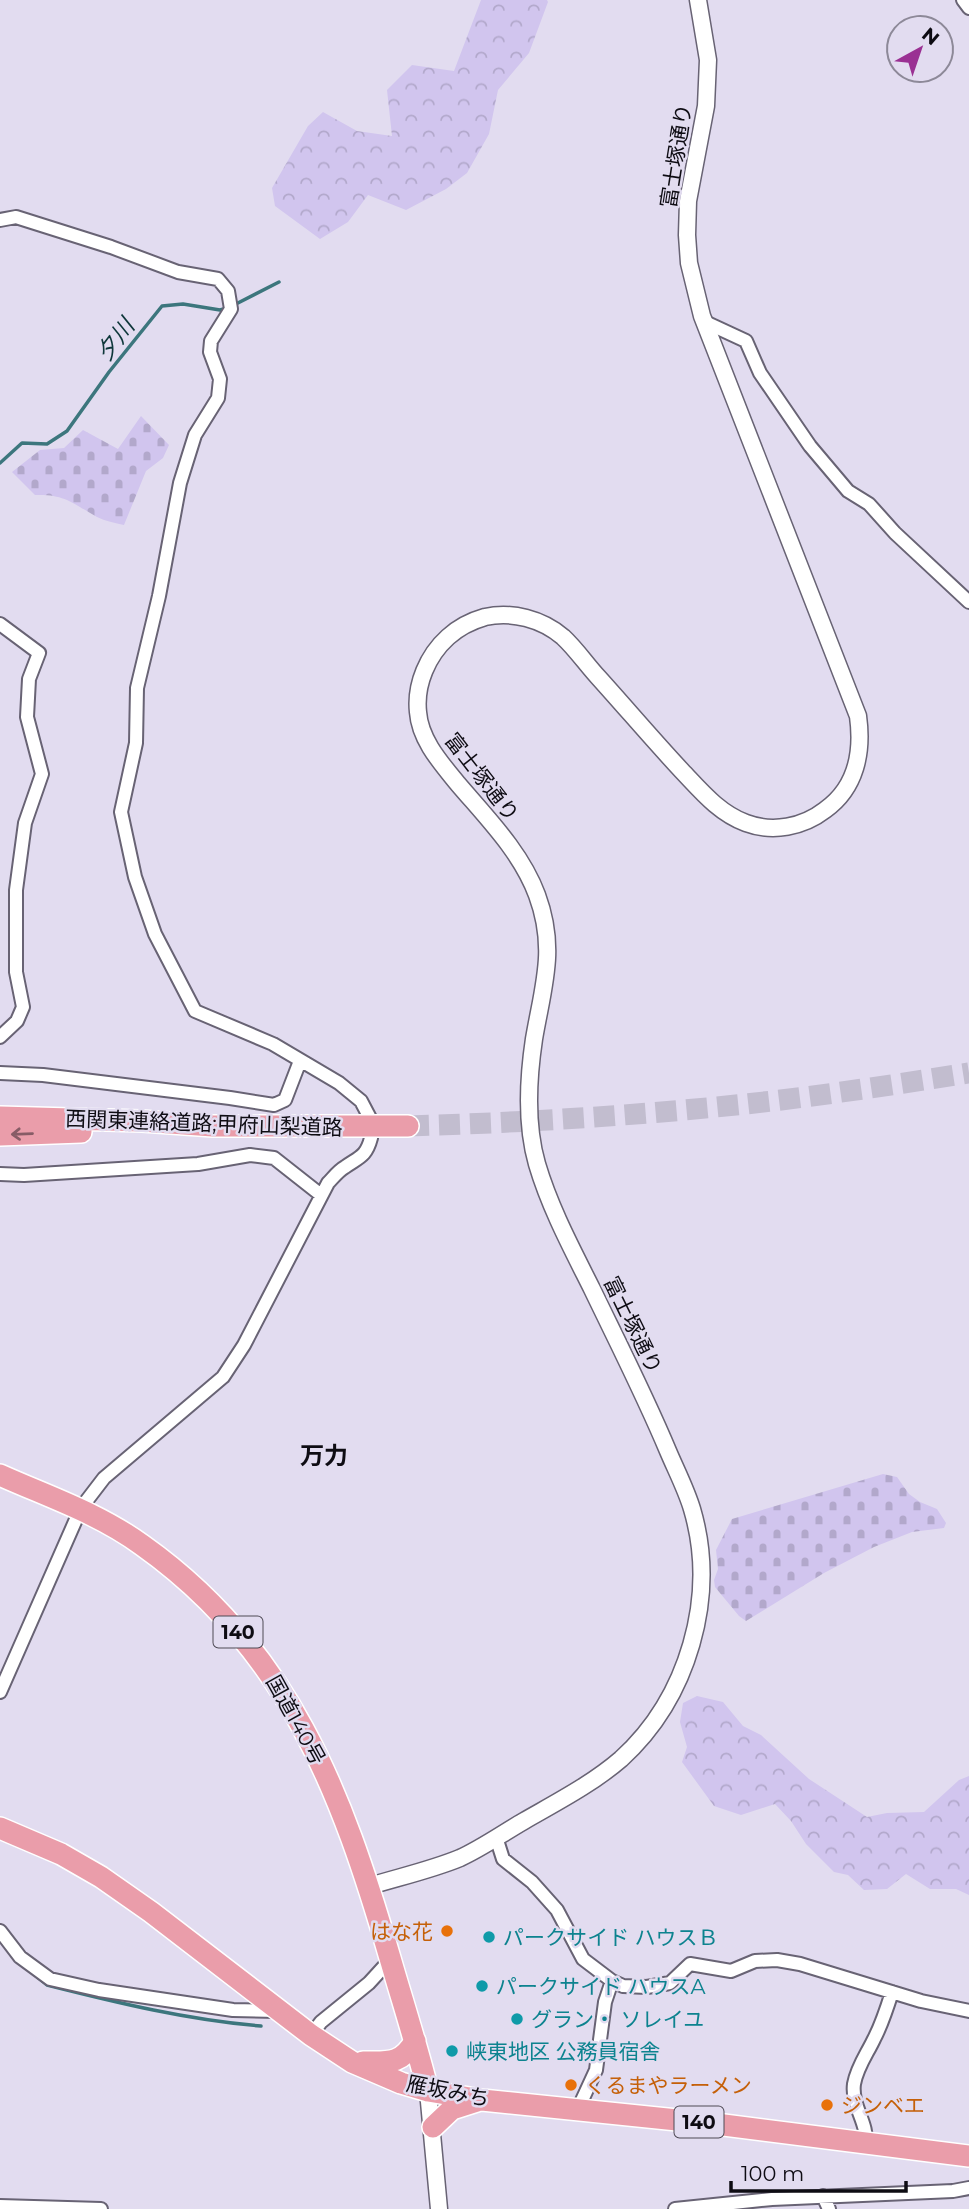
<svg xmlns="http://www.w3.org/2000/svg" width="969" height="2209" viewBox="0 0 969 2209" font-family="Montserrat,'Noto Sans JP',sans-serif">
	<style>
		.forest { fill: url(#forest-crowns) }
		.cemetery { fill: url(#cemetery-stones) }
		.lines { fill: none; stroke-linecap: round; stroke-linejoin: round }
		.stream { stroke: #3c767d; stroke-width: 3.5 }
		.highway-tunnel { stroke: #c2bdcf; stroke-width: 21; stroke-dasharray: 21 10; stroke-linecap: butt }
		.street-casing { stroke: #686374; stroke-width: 16 }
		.secondary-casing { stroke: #686374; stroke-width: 19 }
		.highway-casing { stroke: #fff; stroke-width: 24 }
		.street { stroke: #fff; stroke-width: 12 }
		.secondary { stroke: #fff; stroke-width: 16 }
		.highway { stroke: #ea9daa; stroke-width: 21 }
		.oneway { stroke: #875c66 }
		.food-dot { fill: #e8710a; stroke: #e2dcf0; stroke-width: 2.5 }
		.culture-dot { fill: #0f9aa8; stroke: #e2dcf0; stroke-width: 2.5 }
		.labels { text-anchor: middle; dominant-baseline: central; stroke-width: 5; stroke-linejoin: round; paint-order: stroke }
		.shield { fill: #e2dcf0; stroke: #4e4a55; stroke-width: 2 }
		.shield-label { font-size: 19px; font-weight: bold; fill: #0e0c13 }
		.street-label { font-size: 21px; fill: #0e0c13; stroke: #e2dcf0 }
		.food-label { font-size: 21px; fill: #c56008; stroke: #e2dcf0; text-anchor: start }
		.culture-label { font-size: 21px; fill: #0d838f; stroke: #e2dcf0; text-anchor: start }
		.water-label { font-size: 23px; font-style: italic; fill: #0e373a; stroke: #e2dcf0 }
		.quarter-label { font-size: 24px; font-weight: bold; fill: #0e0c13; stroke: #e2dcf0 }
	</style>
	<defs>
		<pattern id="forest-crowns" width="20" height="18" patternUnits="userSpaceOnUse" patternTransform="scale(1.75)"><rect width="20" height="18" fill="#d1c5ee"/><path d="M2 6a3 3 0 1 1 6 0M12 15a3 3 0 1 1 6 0" fill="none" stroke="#b2a8cb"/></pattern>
		<pattern id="cemetery-stones" width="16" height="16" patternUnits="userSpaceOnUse" patternTransform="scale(1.75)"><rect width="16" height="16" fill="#d1c5ee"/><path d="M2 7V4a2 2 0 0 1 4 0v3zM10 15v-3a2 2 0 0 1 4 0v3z" fill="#b2a8cb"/></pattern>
	</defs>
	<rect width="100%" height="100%" fill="#e2dcf0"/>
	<!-- forest -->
	<path class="forest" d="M481 0H547L548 2 529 53 498 90 489 134 467 173 446 189 406 210 368 195 348 222 320 239 275 206 272 188 308 126 323 112 357 131 392 136 387 90 412 65 454 71Z
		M697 1696 723 1702 743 1726 761 1735 809 1779 867 1817 887 1813 924 1812 959 1780 969 1776V1895L956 1889H930L906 1874 887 1889 864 1890 848 1875 834 1872 806 1844 791 1821 775 1804 741 1815 714 1806 682 1762 687 1747 680 1722 683 1703Z"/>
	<!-- cemetery -->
	<path class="cemetery" d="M141 416 169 445 163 458 146 471 124 525C115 523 105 521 97 517 72 503 65 494 35 495L12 472 40 450 64 448 83 430 118 449Z
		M883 1474 897 1477 909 1494 920 1502 937 1509 946 1523 944 1528 912 1532 874 1547 824 1573 746 1621 739 1616 715 1587 714 1580 718 1569 716 1550 732 1519Z"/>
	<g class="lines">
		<!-- stream -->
		<path class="stream" d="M234 305 279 282
			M0 463 22 443 47 444 67 431 109 372 162 306 183 304 220 310 227 308
			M36 1976 47 1985C118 2003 188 2020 261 2026"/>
		<!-- highway-tunnel -->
		<path class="highway-tunnel" d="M408 1126C511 1123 614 1117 716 1107 801 1099 885 1086 969 1073"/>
		<defs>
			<path id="street" d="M963 0 969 8
				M0 220 16 217 111 247 178 272 218 279 228 291 231 309 211 341 210 352 220 379 218 398 195 435 180 483 159 596 137 688 136 743 121 812 135 877 155 934 195 1011 273 1044 339 1083 361 1101 371 1120
				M705 322 746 341 760 373 810 446 848 491 869 504 895 533 969 602
				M0 624 39 653 29 679 27 717 42 774 25 823 16 890V972L23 1007 17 1021 0 1037
				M0 1073 43 1075 230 1098 274 1105 285 1100 300 1061
				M0 1174 24 1175 198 1164 250 1155 274 1158 321 1195
				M0 1692 81 1508 104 1478 223 1377 244 1345 328 1183C333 1178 338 1171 345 1167 359 1157 366 1157 371 1138
				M496 1837 503 1859 532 1882 557 1910 583 1959 612 1981 623 1986 647 1987 670 1983 690 1964 731 1971 755 1961 777 1960 800 1964 921 2001 969 2011
				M0 1931 20 1957 50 1979 99 1990 233 2010 277 2011
				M311 2035 321 2022 369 1983 390 1960
				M578 2109 596 2070 605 2002 612 1981
				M865 2143C869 2124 851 2106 854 2084 857 2067 867 2054 874 2039 882 2024 887 2008 892 1992
				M823 2196 829 2209
				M0 2206 101 2209
				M675 2209 772 2199 953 2191 969 2188"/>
			<path id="secondary" d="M370 1886C399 1877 431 1870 460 1858 482 1848 503 1833 524 1821 557 1802 592 1784 621 1759 688 1698 718 1597 692 1509 686 1489 676 1470 668 1451 645 1396 618 1343 592 1289 572 1249 550 1208 537 1164 526 1126 528 1079 534 1039 543 986 557 949 537 895 521 852 487 818 458 784 441 763 420 740 418 712 415 684 428 655 448 637 459 627 471 621 485 617 512 611 542 619 563 637 576 649 586 664 598 677 626 708 653 740 682 771 701 791 719 813 746 823 773 833 803 827 825 810 856 788 863 752 858 716L702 316 689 263 687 235 688 201 706 106 708 60 698 0
				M428 2091 439 2209"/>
			<path id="highway" d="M0 1117 142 1121 213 1126H408
				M0 1135 81 1132
				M0 1475C49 1497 98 1513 142 1545 289 1649 342 1793 390 1958 403 2003 417 2046 428 2091
				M0 1828 61 1854 101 1877 151 1912 311 2035 352 2062 401 2083 428 2091 482 2100 716 2124 969 2156
				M363 2062C388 2062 401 2065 415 2041
				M433 2127 452 2109 477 2101"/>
		</defs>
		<!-- street casing -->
		<use href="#street" class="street-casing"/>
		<!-- secondary casing -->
		<use href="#secondary" class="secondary-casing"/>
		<!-- highway casing -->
		<use href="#highway" class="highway-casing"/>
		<!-- street -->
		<use href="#street" class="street"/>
		<!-- secondary -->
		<use href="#secondary" class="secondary"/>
		<!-- highway -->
		<use href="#highway" class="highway"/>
	</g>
	<!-- one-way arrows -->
	<defs><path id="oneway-shaft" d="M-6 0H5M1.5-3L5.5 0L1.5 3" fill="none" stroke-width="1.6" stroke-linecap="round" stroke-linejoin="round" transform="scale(1.75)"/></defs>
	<use class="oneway" href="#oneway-shaft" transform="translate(22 1134) rotate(178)"/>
	<!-- markers -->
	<g class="food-dot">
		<circle cx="447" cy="1931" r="7"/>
		<circle cx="571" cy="2085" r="7"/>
		<circle cx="827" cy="2105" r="7"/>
	</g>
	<g class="culture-dot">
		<circle cx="489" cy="1937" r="7"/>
		<circle cx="482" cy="1986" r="7"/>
		<circle cx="517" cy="2019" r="7"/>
		<circle cx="452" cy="2051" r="7"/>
	</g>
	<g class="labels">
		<!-- shield labels -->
		<g class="shield">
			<rect x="213.5" y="1616.5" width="49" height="31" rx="5"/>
			<rect x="674.5" y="2106.5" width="49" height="31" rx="5"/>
		</g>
		<g class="shield-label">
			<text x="238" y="1632">140</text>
			<text x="699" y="2122">140</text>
		</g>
		<!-- street labels -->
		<g class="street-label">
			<text transform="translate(676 156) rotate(-81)">富士塚通り</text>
			<text transform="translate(482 777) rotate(52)">富士塚通り</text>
			<text transform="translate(204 1123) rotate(2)">西関東連絡道路;甲府山梨道路</text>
			<text transform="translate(633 1325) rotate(64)">富士塚通り</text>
			<text transform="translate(296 1720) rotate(61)">国道140号</text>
			<text transform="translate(448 2091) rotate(11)">雁坂みち</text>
		</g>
		<!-- food labels -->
		<g class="food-label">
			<text x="433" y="1931" text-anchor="end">はな花</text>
			<text x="585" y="2085">くるまやラーメン</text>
			<text x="841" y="2105">ジンベエ</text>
		</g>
		<!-- culture labels -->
		<g class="culture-label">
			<text x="503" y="1937">パークサイド ハウスＢ</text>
			<text x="496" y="1986">パークサイド ハウスA</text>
			<text x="531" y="2019">グラン・ ソレイユ</text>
			<text x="466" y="2051">峡東地区 公務員宿舎</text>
		</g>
		<!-- water labels -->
		<g class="water-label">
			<text transform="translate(115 340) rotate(-53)">夕川</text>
		</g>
		<!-- quarter labels -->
		<g class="quarter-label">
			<text x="324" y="1455">万力</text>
		</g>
	</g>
	<!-- north arrow -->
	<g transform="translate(920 49) rotate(40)"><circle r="33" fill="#e2dcf0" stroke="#8d8998" stroke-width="2"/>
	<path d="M0-5L12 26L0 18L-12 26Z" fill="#9a3093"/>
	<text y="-10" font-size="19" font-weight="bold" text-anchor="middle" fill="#0e0c13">N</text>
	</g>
	<!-- scale -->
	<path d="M731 2181v10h175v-10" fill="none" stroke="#0e0c13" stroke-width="3.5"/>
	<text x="741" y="2181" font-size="21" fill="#0e0c13" stroke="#e2dcf0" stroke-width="5" paint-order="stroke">100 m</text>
</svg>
